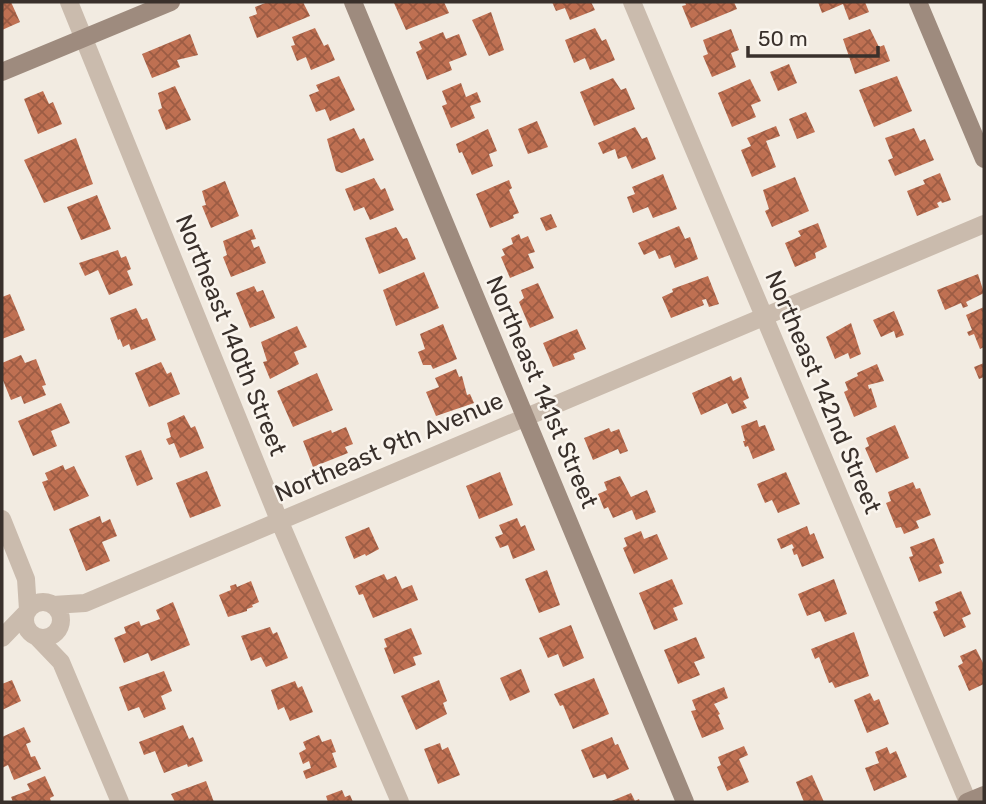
<svg xmlns="http://www.w3.org/2000/svg" width="986" height="804" viewBox="0 0 986 804" font-family="Rubik,sans-serif">
	<style>
		.building { fill: url(#building-cross-hatch) }
		.lines { fill: none; stroke-linecap: round; stroke-linejoin: round }
		.street { stroke: #cabbad; stroke-width: 18 }
		.secondary { stroke: #9e8b7e; stroke-width: 18 }
		.labels { text-anchor: middle; dominant-baseline: central; stroke-width: 5; stroke-linejoin: round; paint-order: stroke }
		.street-label { font-size: 24px; fill: #39302b; stroke: #faf5ee }
	</style>
	<defs>
		<pattern id="building-cross-hatch" width="8" height="8" patternUnits="userSpaceOnUse" patternTransform="scale(1.75)"><rect width="8" height="8" fill="#bf7052"/><path d="M0 0l8 8M0 8l8-8" fill="none" stroke="#9c5c44"/></pattern>
	</defs>
	<rect width="100%" height="100%" fill="#f2ebe1"/>
	<!-- building -->
	<path class="building" d="M2 2H11L20 22 2 30Z
		M268 2H303L310 16 257 38 249 17 257 14 255 7Z
		M397 2H444L449 13 406 30 394 3Z
		M552 2H591L595 10 570 20 565 8 556 11Z
		M685 2H734L737 9 691 28 682 6 686 5Z
		M818 2H865L869 12 849 20 843 4 822 13Z
		M491 12 504 50 489 56 472 20Z
		M315 28 324 46 328 44 335 60 311 70 306 57 297 61 291 46 295 45 292 37Z
		M595 28 602 41 606 39 615 60 590 70 585 58 574 63 565 40Z
		M731 29 739 50 731 53 736 67 712 77 703 56 708 54 703 40Z
		M870 29 879 47 884 45 890 61 855 74 843 39Z
		M443 32 446 39 459 34 467 55 449 62 452 70 427 80 416 52 422 49 419 42Z
		M190 34 198 55 177 60 180 67 152 78 142 54Z
		M789 64 797 83 778 91 770 72Z
		M339 76 355 110 330 121 325 109 316 112 309 95 319 91 316 85Z
		M897 76 912 111 874 127 859 90Z
		M613 78 621 90 626 88 635 109 594 126 580 92Z
		M750 79 761 101 751 105 756 117 732 127 718 93Z
		M461 83 466 97 477 92 481 102 470 106 475 118 451 128 442 106 447 104 442 91Z
		M175 86 191 120 166 130 158 110 162 108 158 93Z
		M43 91 49 104 53 102 62 124 38 134 24 99Z
		M806 112 815 132 797 139 789 119Z
		M537 121 548 147 528 154 518 129Z
		M776 126 780 136 766 141 776 167 752 177 741 150 751 146 747 138Z
		M635 127 642 139 647 137 656 159 632 169 626 156 618 159 615 149 603 154 598 143Z
		M354 128 360 140 364 138 374 160 342 173 336 171 327 139Z
		M914 128 920 141 925 139 934 160 895 176 888 160 893 158 885 138Z
		M488 129 497 151 489 154 493 166 472 175 462 152 459 153 456 144Z
		M76 138 93 184 44 203 24 160Z
		M940 173 951 200 942 203 941 201 937 203 939 207 917 216 907 191 925 184 923 180Z
		M663 174 677 209 653 218 648 207 633 213 627 197 635 194 632 187Z
		M795 177 809 211 772 227 765 211 769 209 763 190Z
		M374 178 381 190 385 188 394 210 370 220 364 207 354 211 345 189Z
		M509 180 512 188 509 190 519 213 513 215 514 218 490 228 476 194Z
		M225 181 239 216 211 228 202 206 206 205 202 191Z
		M97 195 111 229 81 240 67 207Z
		M551 214 557 227 546 231 540 218Z
		M818 223 827 247 815 253 816 258 795 267 785 243 801 236 798 231Z
		M679 226 685 239 690 237 698 259 675 268 670 255 659 259 655 250 644 255 638 243Z
		M396 227 403 239 407 238 416 259 379 274 365 238Z
		M252 229 256 239 251 240 254 248 259 246 266 263 231 277 223 257 227 255 223 241Z
		M519 234 521 239 528 236 535 252 528 254 534 268 510 278 501 257 505 255 502 249 513 244 511 238Z
		M118 250 121 258 126 256 131 269 127 271 133 285 109 295 98 270 85 276 79 263Z
		M424 272 439 308 396 326 383 290Z
		M978 274 984 293 966 302 968 306 963 308 961 303 945 310 937 290Z
		M708 276 719 304 709 307 706 299 702 300 704 305 671 318 662 297 673 292 672 289Z
		M538 283 554 318 530 328 519 302 524 298 521 290Z
		M254 286 257 292 263 290 275 318 250 328 236 293Z
		M10 294 25 330 2 339V297Z
		M984 307V347L980 349 974 334 969 336 967 332 972 330 966 315Z
		M136 308 142 320 147 318 156 340 131 350 129 344 123 347 120 339 118 340 110 318Z
		M894 311 904 335 896 338 894 331 881 337 873 320Z
		M851 323 861 354 850 359 848 353 835 359 826 337Z
		M443 324 457 359 433 369 431 365H423L418 352 425 349 420 334Z
		M297 326 307 347 294 352 299 364 270 379 263 362 267 361 261 342Z
		M577 329 586 349 573 354 575 359 553 367 543 343Z
		M21 355 25 363 36 359 46 385 42 386 46 395 24 404 21 396 11 400 2 378V363Z
		M161 362 167 374 171 372 180 394 149 407 135 373Z
		M984 363V377L979 379 974 367Z
		M877 364 884 381 868 385 869 389 871 388 877 407 854 417 844 392 848 390 845 382 858 376 857 373Z
		M456 369 459 377 462 376 467 395 470 394 474 403 436 416 426 392 439 387 435 378Z
		M317 373 333 410 293 427 277 391Z
		M731 376 733 381 741 377 749 398 743 401 747 408 732 414 727 403 701 415 692 393Z
		M61 403 70 423 51 431 57 446 33 456 18 421Z
		M184 415 191 428 195 426 204 448 180 458 174 443 169 445 166 439 171 437 167 423Z
		M757 420 759 427 765 425 775 450 753 459 748 446 745 447 743 441H745L741 426Z
		M895 425 909 458 876 473 865 448 869 446 866 438Z
		M346 427 353 444 345 447 348 453 313 467 303 441 331 430 332 433Z
		M609 428 611 432 619 429 628 451 620 454 618 449 593 460 584 438Z
		M141 450 153 479 137 486 125 456Z
		M63 465 65 470 74 466 89 496 54 511 42 482 48 480 45 473Z
		M207 471 221 506 190 518 176 483Z
		M500 472 513 505 479 519 466 486Z
		M786 472 800 504 778 513 772 500 765 503 757 484Z
		M620 476 631 497 647 490 656 512 636 520 632 510 613 518 608 507 604 509 598 494 607 490 604 482Z
		M913 482 916 489 920 488 931 515 916 521 919 528 904 534 901 527 896 528 886 503 891 501 888 492Z
		M100 516 102 523 110 519 117 536 102 542 110 561 86 571 69 529Z
		M517 518 521 527 525 525 535 550 513 559 508 545 500 548 495 537 503 534 499 525Z
		M807 526 810 535 814 533 824 558 802 567 797 554 794 555 792 549 794 548 792 544 781 549 777 539Z
		M369 527 379 549 366 556 365 554 354 559 345 537Z
		M641 531 644 539 657 534 668 559 634 574 623 548 627 546 624 538Z
		M934 538 944 563 939 565 942 573 919 582 909 557 913 556 910 547Z
		M547 570 560 605 539 613 525 579Z
		M384 574 387 580 396 576 402 589 412 585 418 600 373 618 363 594 359 595 355 586Z
		M672 579 683 604 673 608 678 620 654 630 639 593Z
		M834 579 847 614 825 622 820 611 807 616 798 594Z
		M251 581 259 602 252 605 253 607 247 609V611L228 617 219 595 231 590 230 586 236 584 237 587Z
		M961 591 971 614 962 618 966 627 944 637 933 612 938 610 935 602Z
		M173 602 190 645 151 661 148 653 124 663 114 638 126 633 124 627 139 621 141 626 160 619 156 610Z
		M571 625 584 658 563 667 558 654 548 658 539 638Z
		M270 627 273 634 277 632 288 658 266 667 261 657 251 661 241 636Z
		M411 628 422 654 413 657 416 665 394 674 384 648 387 647 384 639Z
		M854 632 869 676 835 688 832 682 829 683 819 657 815 659 811 649Z
		M696 637 705 658 694 662 700 675 678 684 664 650Z
		M976 649 984 665V684L969 691 958 666 963 663 960 656Z
		M521 669 530 692 510 701 500 678Z
		M164 671 172 691 161 696 166 709 144 718 139 707 128 711 119 687Z
		M594 678 609 714 573 729 563 705 560 706 554 694Z
		M12 680 21 701 2 710V684Z
		M439 680 447 701 443 703 447 714 416 730 401 696Z
		M295 681 298 688 302 686 313 712 290 721 284 707 278 710 271 690Z
		M724 687 728 698 714 704 720 714 718 715 724 729 702 738 691 711 696 710 692 700Z
		M870 693 874 701 879 699 889 724 867 733 854 700Z
		M183 725 189 739 193 737 203 761 188 767 187 764 164 773 155 751 144 755 139 742Z
		M24 727 31 742 26 744 31 757 35 756 41 769 14 780 8 765 2 768V737Z
		M319 735 322 742 331 739 336 752 332 753 337 767 306 779 303 771 311 768 309 761 303 764 299 753 306 749 303 742Z
		M612 737 615 745 618 744 629 769 607 779 605 774 593 778 581 750Z
		M440 743 442 750 448 747 460 775 438 784 424 749Z
		M744 746 748 755 739 759 749 782 727 791 717 767 721 765 718 757Z
		M887 747 890 754 896 751 907 777 874 791 865 768 879 763 875 752Z
		M812 775 824 802H804L796 782Z
		M45 776 54 796 50 798 51 802H13L11 797 30 790 27 784Z
		M206 781 214 802H175L171 794Z
		M342 790 345 797 350 795 353 802H328L326 796Z
		M631 793 635 801 639 799 640 802H609Z"/>
	<g class="lines">
		<!-- street -->
		<path class="street" d="M69 2 279 520 400 802
			M632 2 968 802
			M2 519 26 579 28 610
			M25 620a18 18 0 1 1 36 0a18 18 0 1 1-36 0Z
			M53 605 85 603 984 224
			M2 638 27 612
			M38 638 61 662 120 802"/>
		<!-- secondary -->
		<path class="secondary" d="M353 2 685 802
			M918 2 984 159
			M2 72 171 2
			M967 802 984 795"/>
	</g>
	<g class="labels">
		<!-- street labels -->
		<g class="street-label">
			<text transform="translate(231 335) rotate(68)">Northeast 140th Street</text>
			<text transform="translate(542 392) rotate(67)">Northeast 141st Street</text>
			<text transform="translate(823 392) rotate(67)">Northeast 142nd Street</text>
			<text transform="translate(389 447) rotate(-23)">Northeast 9th Avenue</text>
		</g>
	</g>
	<!-- border -->
	<rect width="986" height="804" fill="none" stroke="#39302b" stroke-width="7"/>
	<!-- scale -->
	<path d="M748 46v10h130v-10" fill="none" stroke="#39302b" stroke-width="3.5"/>
	<text x="758" y="46" font-size="21" fill="#39302b" stroke="#faf5ee" stroke-width="5" paint-order="stroke">50 m</text>
</svg>
